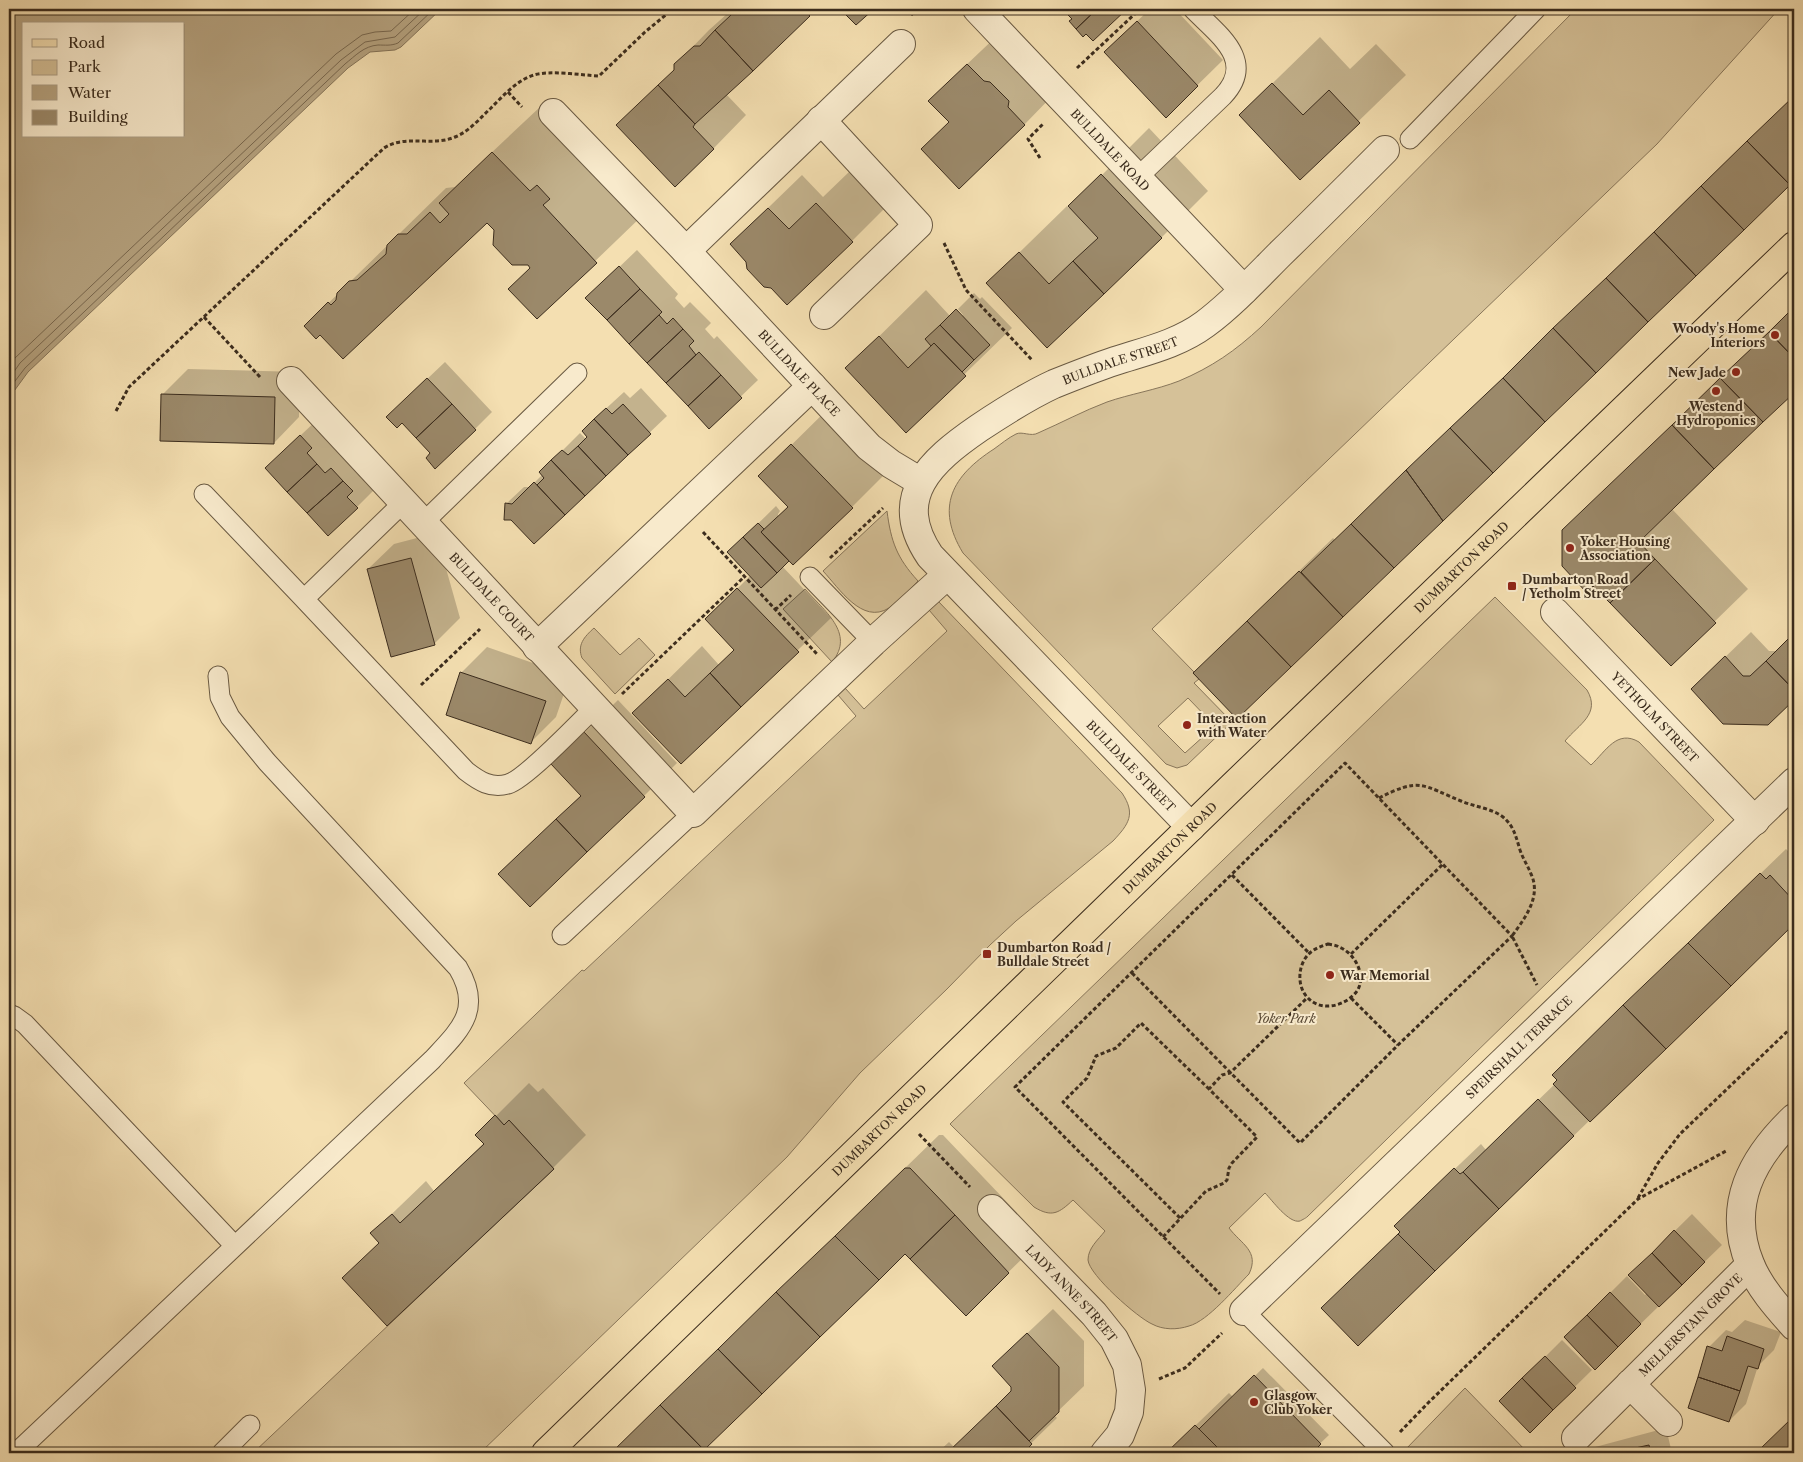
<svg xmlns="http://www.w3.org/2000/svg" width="1803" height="1462" viewBox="0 0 1803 1462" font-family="'Libre Caslon Text',serif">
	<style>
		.green { fill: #d5c198; stroke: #88765a; fill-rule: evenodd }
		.water { fill: #b5a27f; stroke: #847358; fill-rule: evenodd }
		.shadow { fill: #0003 }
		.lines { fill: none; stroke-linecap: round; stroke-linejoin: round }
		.shore { stroke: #78674e; stroke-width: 1 }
		.building { fill: #9b896a; stroke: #3b2c1d }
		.lane-casing { stroke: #695942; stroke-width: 21 }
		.street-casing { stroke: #695942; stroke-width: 30 }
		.primary-casing { stroke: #3b2c1d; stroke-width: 30 }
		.path { stroke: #3b2c1d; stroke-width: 3; stroke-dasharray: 4 2.5; stroke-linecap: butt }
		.lane { stroke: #f8eacc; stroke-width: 19 }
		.street { stroke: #f8eacc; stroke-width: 28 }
		.primary { stroke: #f4dfb1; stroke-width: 28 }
		.poi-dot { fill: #8f2418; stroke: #f8eacc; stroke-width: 2 }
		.labels { text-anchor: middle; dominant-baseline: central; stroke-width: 4; stroke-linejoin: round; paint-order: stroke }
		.street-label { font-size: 12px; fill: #3b2c1d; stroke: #f8eacc }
		.poi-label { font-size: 12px; font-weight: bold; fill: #3b2c1d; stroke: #f8eacc; text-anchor: start }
		.park-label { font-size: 12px; font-style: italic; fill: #5a4a36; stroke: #f8eacc }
	</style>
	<rect width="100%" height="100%" fill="#f4dfb1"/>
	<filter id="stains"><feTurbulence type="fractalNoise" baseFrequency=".004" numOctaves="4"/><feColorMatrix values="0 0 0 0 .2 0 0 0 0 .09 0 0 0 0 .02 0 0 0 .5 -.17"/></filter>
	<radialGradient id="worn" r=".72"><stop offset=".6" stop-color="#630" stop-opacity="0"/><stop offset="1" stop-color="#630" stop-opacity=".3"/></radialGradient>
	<!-- green -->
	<path class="green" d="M1576 9H1779L1657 144 1152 629 1194 672 1193 673 1199 679 1194 683 1232 722 1187 765 1177 768 1166 764 963 553C935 507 952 476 994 449 1001 444 1008 438 1016 434 1022 431 1031 437 1038 433 1061 423 1083 411 1107 402 1130 394 1156 390 1179 381 1212 367 1235 351 1261 327ZM1188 698 1215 726 1185 753 1158 726Z
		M887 511C891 542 897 558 918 581 909 590 900 601 889 608 862 625 839 588 823 571Z
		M805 589C823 610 856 633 832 662L783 609Z
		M1495 597 1587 690C1601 714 1579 724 1565 741L1591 765C1606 751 1617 729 1639 742L1714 820 1307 1217C1306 1218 1300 1221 1300 1221 1289 1224 1272 1200 1265 1193L1229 1228C1241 1244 1260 1251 1249 1274 1235 1288 1208 1321 1189 1326 1177 1330 1163 1330 1152 1324 1138 1318 1089 1275 1088 1260 1088 1248 1098 1240 1105 1231L1073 1200C1059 1213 1052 1218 1034 1207L950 1124Z
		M938 601 1122 793C1136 814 1129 824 1113 841L1016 921 990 945 947 989 860 1073 787 1157 480 1453H253L554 1169 509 1120 504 1125 464 1083 582 970 584 971 856 716 838 695 845 688 864 709 947 631 929 610Z
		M594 628 620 655 639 638 655 655 615 694 582 658C577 645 584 637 594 628Z
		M1465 1388 1528 1453H1402L1405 1450Z"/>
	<!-- water -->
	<path class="water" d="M9 9H441L401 47 395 50 370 52 348 68 28 372 9 398ZM24 24H184V136H24Z"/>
	<!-- shadow -->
	<path class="shadow" d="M734 9H816L726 94 746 115 713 149 618 125 675 69 676 64 709 30 728 13H733Z
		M1064 9H1125L1093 39Z
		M1150 9H1175L1223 60 1166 116 1131 27Z
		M1001 32 1057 91 1024 125 950 122 963 68Z
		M1320 37 1350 69 1376 44 1406 75 1300 178 1240 115Z
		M1794 96V179L1238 717 1228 640 1333 538 1335 540Z
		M540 107 643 215 537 317 531 267 487 221 320 334 305 326 446 188 455 187Z
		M1149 128 1208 191 1162 237 1047 346 988 283 1067 206 1069 208Z
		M850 171 885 208 852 241 731 244 802 175 823 197Z
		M637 250 678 294 675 298 684 308 690 302 711 323 705 329 714 339 717 336 758 380 709 427 587 298Z
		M926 290 950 316H962L963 315 958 309 974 293 980 299 982 297 1012 328 906 431 847 368Z
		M1794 307V391L1672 509 1748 589 1671 664 1563 530Z
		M445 362 492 412 475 429 432 453 402 421 405 400Z
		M188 369 300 372 299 417 274 443 162 395Z
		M641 388 667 416 534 543 506 504 524 487H530L543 474 558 455 580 433 586 439 600 414 624 392 630 398Z
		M839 398 898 461 852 507 782 566 831 618 681 763 634 713 702 646 719 665 735 650 707 619 751 575 729 552 776 506 780 511 778 514V517L788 506 760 476Z
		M318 419 323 435 343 457 349 452 369 474 364 479 374 490 357 507 284 451Z
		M436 533 460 618 434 644 368 569 394 544Z
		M1751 632 1769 651H1776L1794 634V698L1767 724 1718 664Z
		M487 647 570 676 556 717 531 742 461 673Z
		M618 700 677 763 644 796 500 874 581 795 553 764Z
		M1786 849 1792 855 1794 852V923L1358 1344 1401 1232 1421 1201 1481 1144 1486 1150 1556 1083 1579 1049Z
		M529 1083 538 1092 543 1088 586 1135 553 1168 344 1278 380 1242 372 1233 426 1181 434 1191 484 1143 477 1135Z
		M939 1135H943L1042 1239 966 1314 905 1253 699 1453H612Z
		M1692 1214 1722 1245 1595 1368 1566 1337 1627 1276 1645 1295 1647 1293 1630 1275Z
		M1053 1309 1084 1341V1386L1054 1415 1057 1418 1021 1453H937L949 1442 954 1447 1012 1391 1019 1341Z
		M1745 1320 1781 1332 1774 1350 1758 1366 1746 1404 1729 1421 1709 1347 1726 1330 1732 1332Z
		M1562 1340 1592 1370 1530 1431 1501 1401Z
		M1263 1368 1329 1435 1310 1453H1167L1229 1393 1233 1397Z
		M1794 1417V1453H1765L1761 1449Z
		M1666 1428 1672 1453H1580L1584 1450Z"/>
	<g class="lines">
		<!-- shore -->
		<path class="shore" d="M9 366 15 358 336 54 362 35 375 32 391 31 415 9
			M9 379 20 363 341 60 365 42 395 37 425 9
			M9 389 25 368 345 64C355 56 364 46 378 45 385 45 391 46 398 43L434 9"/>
	</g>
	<!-- building -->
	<path class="building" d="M733 9H803L810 16 753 71 715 30 731 15Z
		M840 9H874L856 25Z
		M1069 9H1097L1076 29 1069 21 1072 19 1065 12Z
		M1097 9H1127L1093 41 1086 34 1083 37 1076 29Z
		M1137 21 1198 86 1166 118 1104 52Z
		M715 30 753 71 695 124 658 85 674 70V64L694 46H700Z
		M967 64 984 81 990 82 1009 101 1008 107 1025 125 959 189 921 149 949 122 928 101Z
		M1272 83 1303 115 1329 90 1360 123 1300 180 1239 115Z
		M658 85 695 124 693 127 714 149 675 187 616 125Z
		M1794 96V181L1790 185 1747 141Z
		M1747 141 1790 185 1744 230 1701 186Z
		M492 152 530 191 537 185 550 199 543 205 597 263 537 319 508 289 530 268 528 265H512L493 245 494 230 487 223 343 359 320 335 316 339 304 326 328 302 331 305 336 300 337 293 349 281 357 280 386 254 387 245 398 234H407L430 212 440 223 449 214 439 203Z
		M1101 174 1162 238 1104 294 1073 261 1098 238 1068 206Z
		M1701 186 1744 230 1696 276 1654 232Z
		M816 203 853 242 787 305 771 288 764 287 747 269 746 262 730 244 768 208 789 229Z
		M1654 232 1696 276 1648 322 1606 278Z
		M1019 252 1049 284 1073 261 1104 294 1047 348 986 283Z
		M619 266 640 289 607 320 585 298Z
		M1606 278 1648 322 1596 373 1553 328Z
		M640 289 662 312 629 344 607 320Z
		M1794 307V358L1769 332Z
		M956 309 990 345 974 360 940 325Z
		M659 315 667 324 673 318 683 329 647 363 629 344Z
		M940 325 974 360 962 372 934 343 931 346 925 339Z
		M1553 328 1596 373 1545 422 1503 378Z
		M683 329 694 341 689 346 696 355 666 383 647 363Z
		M1769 332 1794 358V393L1763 422 1720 378Z
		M879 336 908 368 934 343 966 376 906 433 845 368Z
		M699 352 721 375 688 406 666 383Z
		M721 375 742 398 709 429 688 406Z
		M427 378 452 404 416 438 402 423 397 428 386 417Z
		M1503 378 1545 422 1493 473 1450 428Z
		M1720 378 1763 422 1714 469 1672 425Z
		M161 394 275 397 274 444 160 441Z
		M452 404 476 430 435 469 426 458 430 453 416 438Z
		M623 404 651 434 628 455 594 419 606 408 612 414Z
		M594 419 628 455 606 476 578 446 587 437 582 431Z
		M1672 425 1714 469 1639 542 1655 559 1610 603 1593 586 1587 593 1562 566V530Z
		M1450 428 1493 473 1443 521 1406 470Z
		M300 435 312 448 307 453 317 464 287 492 265 468Z
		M791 444 853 508 793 565 761 532 788 507 758 476Z
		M578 446 606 476 585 496 551 460 562 450 568 455Z
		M551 460 585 496 565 515 537 485 544 478 539 472Z
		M317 464 325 473 331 468 343 481 307 513 287 492Z
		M1406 470 1443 521 1394 568 1351 524Z
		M343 481 353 491 347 497 358 508 328 536 307 513Z
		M534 482 565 515 534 544 511 520H504L505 503 512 504Z
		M758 523 764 529 761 532 789 561 777 573 743 537Z
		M1351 524 1394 568 1343 617 1301 572Z
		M743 537 777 573 761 588 727 552Z
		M411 558 435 645 391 657 367 569Z
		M1655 559 1716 623 1671 666 1610 603Z
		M1299 571 1343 617 1291 667 1247 621Z
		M737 588 799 652 741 707 710 673 734 650 705 619Z
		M1247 621 1291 667 1237 719 1193 673Z
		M1794 633V690L1766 661Z
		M1725 656 1743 676H1750L1766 661 1794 690V700L1768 725 1723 724 1691 689Z
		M460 672 546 701 531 744 446 715Z
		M710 673 741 707 681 764 632 713 668 679 685 697Z
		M584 732 645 797 587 852 556 819 581 796 551 764Z
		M556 819 587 852 530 907 498 874Z
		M1760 873 1766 879 1770 875 1794 901V924L1731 986 1688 943Z
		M1688 943 1731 986 1666 1049 1623 1005Z
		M1623 1005 1666 1049 1590 1122 1553 1084 1557 1080 1552 1075Z
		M1538 1099 1574 1136 1499 1209 1463 1172Z
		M495 1115 504 1125 509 1120 554 1169 387 1326 342 1278 379 1243 370 1233 392 1214 400 1223 484 1144 475 1135Z
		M905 1168H910L955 1215 910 1259 905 1254 879 1280 835 1236Z
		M1454 1168 1460 1174 1463 1172 1499 1209 1435 1271 1398 1234 1400 1232 1394 1226Z
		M955 1215 1009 1273 966 1316 910 1259Z
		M1674 1230 1705 1262 1682 1285 1652 1253Z
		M1398 1234 1435 1271 1358 1346 1321 1308Z
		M835 1236 879 1280 820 1337 776 1292Z
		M1652 1253 1682 1285 1659 1307 1628 1275Z
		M776 1292 820 1337 762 1394 718 1349Z
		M1610 1292 1641 1324 1618 1347 1587 1315Z
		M1587 1315 1618 1347 1595 1370 1564 1337Z
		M1027 1333 1059 1367V1412L1029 1441 996 1406 1011 1391V1387L992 1366Z
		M1727 1336 1764 1349 1758 1369 1748 1366 1740 1391 1698 1377 1707 1346 1722 1351Z
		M718 1349 762 1394 704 1450 660 1405Z
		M1545 1356 1576 1388 1553 1410 1522 1378Z
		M1254 1375 1321 1444 1312 1453H1223L1199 1429Z
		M1698 1377 1740 1391 1729 1422 1688 1408Z
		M1522 1378 1553 1410 1530 1433 1499 1401Z
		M660 1405 704 1450 701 1453H611Z
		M996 1406 1032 1444 1023 1453H947Z
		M1791 1419 1794 1423V1450L1791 1453H1763L1760 1449Z
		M1195 1425 1223 1453H1166Z
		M1649 1445 1651 1453H1615L1626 1450Z"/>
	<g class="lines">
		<defs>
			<path id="lane" d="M1410 139 1536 9
				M1137 178 1223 96C1257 60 1217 34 1193 9
				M204 494 304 599
				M404 502 304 599 466 771C479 781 491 789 508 784 524 780 579 723 594 708
				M423 523 577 373
				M810 577 873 642
				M562 935 693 813
				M9 1014 14 1016 25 1024 235 1246
				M1244 1311 1385 1453
				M16 1453 432 1060C460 1030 483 1010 458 968L267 762 230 717 220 697 218 676
				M222 1453 250 1425"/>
			<g id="street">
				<path id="s1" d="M977 9 1244 290"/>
				<path id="s2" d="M553 113 686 251 869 447 891 464 921 482"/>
				<path d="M821 120 918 225 824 315"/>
				<path d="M686 251 901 44"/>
				<path id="s3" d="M291 381 693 813 873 642 947 575"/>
				<path id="s4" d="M1555 612 1755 821"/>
				<path d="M537 647 812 386"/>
				<path id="s5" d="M1191 827 930 556C890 497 931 461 979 428 1003 412 1028 396 1054 384 1074 376 1094 368 1115 361 1146 351 1178 344 1205 324 1232 304 1256 278 1280 254 1315 220 1350 185 1385 150"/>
				<path d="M1794 1118C1752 1158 1726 1205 1750 1264 1759 1287 1778 1308 1794 1326"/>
				<path id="s6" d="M992 1209 1094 1314 1114 1339 1127 1365 1131 1390 1129 1412 1120 1435 1105 1453"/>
				<path id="s7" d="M1244 1311 1794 782"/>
				<path d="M1630 1384 1668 1422"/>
				<path id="s8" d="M1576 1438 1750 1265"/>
			</g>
			<g id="primary">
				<path id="s9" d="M546 1453 1232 787 1794 246"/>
			</g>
		</defs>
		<!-- lane casing -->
		<use href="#lane" class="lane-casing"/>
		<!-- street casing -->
		<use href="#street" class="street-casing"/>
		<!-- primary casing -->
		<use href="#primary" class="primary-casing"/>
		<!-- path -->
		<path class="path" d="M911 15 917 9
			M1077 68 1140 9
			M508 92 522 107
			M1040 158 1028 139 1043 124
			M944 243 966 290 1032 360
			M204 317 260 377
			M116 411 129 387 384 148C406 134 432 147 455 137 470 131 480 118 491 108 503 96 517 80 534 75 551 70 580 75 599 76L645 32 673 9
			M703 532 817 654
			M830 558 883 508
			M775 610 791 595
			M421 685 480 629
			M622 694 744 577
			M1379 798C1420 777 1422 785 1461 801 1475 807 1491 808 1503 817 1514 826 1516 837 1520 850 1523 859 1528 866 1531 874 1542 897 1524 919 1512 936L1537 985
			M1232 875 1309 953
			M1328 944C1332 945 1336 945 1339 947 1355 953 1367 976 1357 991 1346 1006 1321 1013 1307 997 1296 985 1298 962 1311 952 1316 948 1322 946 1328 944Z
			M1351 954 1443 864
			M1132 973 1300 1143 1398 1045 1512 936 1345 763 1015 1087 1220 1294
			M1351 998 1398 1045
			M919 1134 970 1187
			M1638 1198 1658 1163 1680 1134 1794 1025
			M1180 1218 1063 1102 1087 1078 1096 1056 1116 1048 1141 1023 1209 1089
			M1163 1237 1206 1191 1224 1183 1227 1180 1229 1168 1232 1163 1257 1137 1209 1089 1222 1075 1230 1073 1307 998
			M1159 1379 1185 1368 1222 1333
			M1400 1432 1428 1403 1638 1199 1726 1151"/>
		<!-- lane -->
		<use href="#lane" class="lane"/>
		<!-- street -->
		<use href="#street" class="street"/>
		<!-- primary -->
		<use href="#primary" class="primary"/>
	</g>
	<!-- markers -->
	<g class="poi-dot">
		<circle cx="1775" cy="335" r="5"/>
		<circle cx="1736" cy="372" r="5"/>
		<circle cx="1716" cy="391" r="5"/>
		<circle cx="1570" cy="548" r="5"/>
		<rect x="1507" y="581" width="10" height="10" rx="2.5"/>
		<circle cx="1187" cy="725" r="5"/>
		<rect x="982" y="949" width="10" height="10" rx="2.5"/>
		<circle cx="1330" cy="975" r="5"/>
		<circle cx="1254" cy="1402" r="5"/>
	</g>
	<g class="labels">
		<!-- street labels -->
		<g class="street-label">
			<text stroke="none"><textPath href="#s1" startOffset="194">BULLDALE ROAD</textPath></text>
			<text stroke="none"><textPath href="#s5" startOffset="692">BULLDALE STREET</textPath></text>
			<text stroke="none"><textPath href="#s2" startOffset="358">BULLDALE PLACE</textPath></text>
			<text stroke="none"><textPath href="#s9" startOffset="1274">DUMBARTON ROAD</textPath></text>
			<text stroke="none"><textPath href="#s3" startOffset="295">BULLDALE COURT</textPath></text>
			<text stroke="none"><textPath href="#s4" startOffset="145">YETHOLM STREET</textPath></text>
			<text transform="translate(1131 766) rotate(46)">BULLDALE STREET</text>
			<text stroke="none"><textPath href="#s9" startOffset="869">DUMBARTON ROAD</textPath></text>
			<text stroke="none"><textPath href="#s7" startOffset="381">SPEIRSHALL TERRACE</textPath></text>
			<text stroke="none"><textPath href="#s9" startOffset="464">DUMBARTON ROAD</textPath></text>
			<text stroke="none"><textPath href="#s6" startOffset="116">LADY ANNE STREET</textPath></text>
			<text stroke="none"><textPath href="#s8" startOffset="161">MELLERSTAIN GROVE</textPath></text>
		</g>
		<!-- poi labels -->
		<g class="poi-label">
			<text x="1765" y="328" text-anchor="end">Woody's Home<tspan x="1765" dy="14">Interiors</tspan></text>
			<text x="1726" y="372" text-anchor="end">New Jade</text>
			<text x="1716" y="406" text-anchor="middle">Westend<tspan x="1716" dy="14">Hydroponics</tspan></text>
			<text x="1580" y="541">Yoker Housing<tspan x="1580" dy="14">Association</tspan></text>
			<text x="1522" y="579">Dumbarton Road<tspan x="1522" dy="14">/ Yetholm Street</tspan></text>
			<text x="1197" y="718">Interaction<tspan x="1197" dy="14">with Water</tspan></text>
			<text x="997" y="947">Dumbarton Road /<tspan x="997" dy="14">Bulldale Street</tspan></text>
			<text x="1340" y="975">War Memorial</text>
			<text x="1264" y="1395">Glasgow<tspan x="1264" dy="14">Club Yoker</tspan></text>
		</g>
		<!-- park labels -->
		<g class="park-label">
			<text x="1286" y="1018">Yoker Park</text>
		</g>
	</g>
	<!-- margin -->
	<rect width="1803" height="1462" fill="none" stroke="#f4dfb1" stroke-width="30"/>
	<rect x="10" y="10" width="1783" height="1442" fill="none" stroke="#3b2c1d" stroke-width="2.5"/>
	<rect x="15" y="15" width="1773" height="1432" fill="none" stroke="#3b2c1d"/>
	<!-- legend -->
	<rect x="22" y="22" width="162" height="115" fill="#f8eacc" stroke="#ac9e86"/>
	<rect x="32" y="39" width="25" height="8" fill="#f4dfb1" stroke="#ac9e86"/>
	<text x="68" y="48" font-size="15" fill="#3b2c1d">Road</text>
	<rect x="32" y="60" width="25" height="15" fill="#d5c198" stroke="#ac9e86"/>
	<text x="68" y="72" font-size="15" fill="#3b2c1d">Park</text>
	<rect x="32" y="85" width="25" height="15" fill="#b5a27f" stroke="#ac9e86"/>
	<text x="68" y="98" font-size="15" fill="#3b2c1d">Water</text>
	<rect x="32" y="110" width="25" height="15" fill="#9b896a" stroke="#ac9e86"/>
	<text x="68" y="122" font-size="15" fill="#3b2c1d">Building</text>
	<rect width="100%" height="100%" filter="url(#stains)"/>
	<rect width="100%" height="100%" fill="url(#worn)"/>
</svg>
